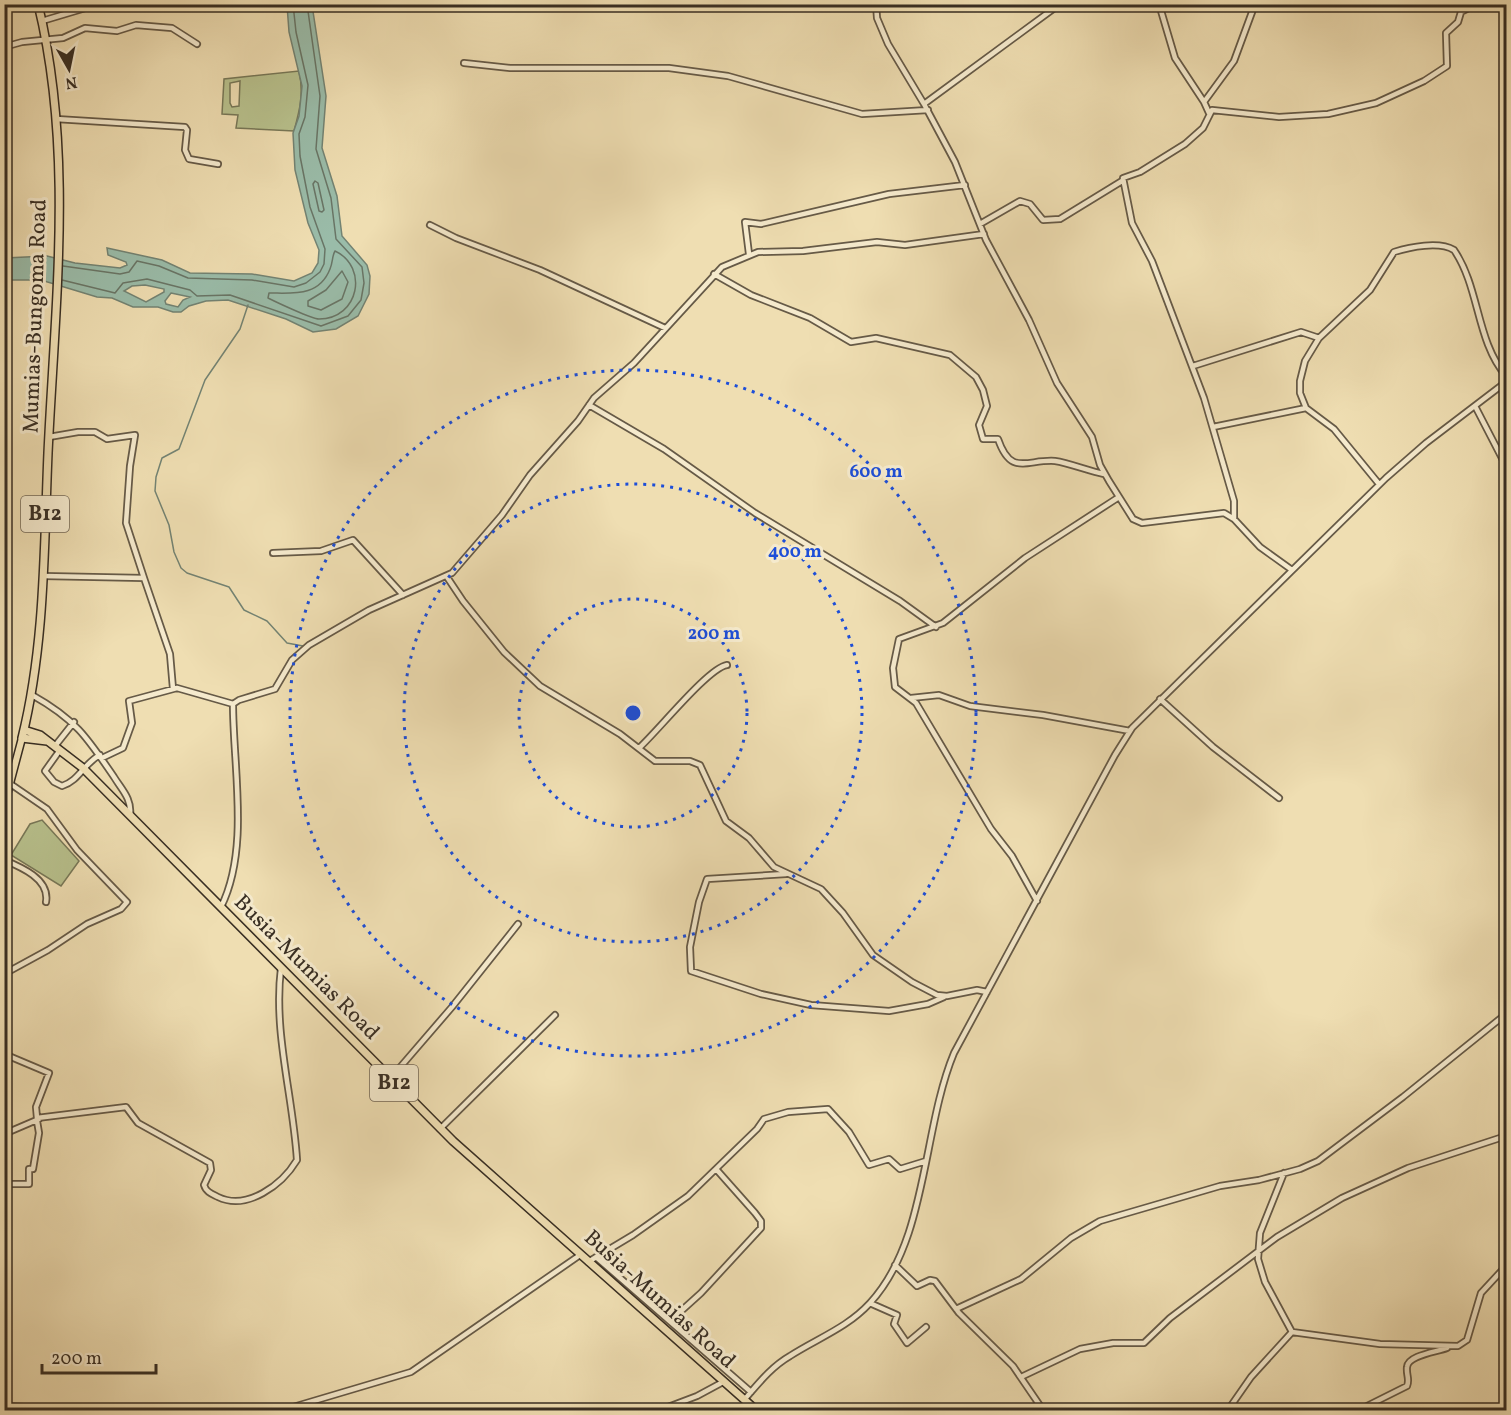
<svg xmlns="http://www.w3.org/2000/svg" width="1511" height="1415" viewBox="0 0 1511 1415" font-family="Vollkorn,serif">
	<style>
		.green { fill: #b8c18d; stroke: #787858; stroke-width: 1.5; fill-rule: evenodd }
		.water { fill: #9abca9; stroke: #738373; stroke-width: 1.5; fill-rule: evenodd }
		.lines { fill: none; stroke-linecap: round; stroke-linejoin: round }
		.shore { stroke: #697566; stroke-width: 1.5 }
		.stream { stroke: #738373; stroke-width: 1.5 }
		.minor-casing { stroke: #665a47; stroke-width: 8 }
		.major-casing { stroke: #382e23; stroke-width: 9 }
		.highway-casing { stroke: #382e23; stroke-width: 10 }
		.minor { stroke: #f5eacd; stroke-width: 4.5 }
		.major { stroke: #efdeb2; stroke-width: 6 }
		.highway { stroke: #efdeb2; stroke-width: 7 }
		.ring { fill: none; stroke: #1d4ed8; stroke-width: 3; stroke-dasharray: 3 6 }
		.labels { text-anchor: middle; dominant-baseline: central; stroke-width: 6; stroke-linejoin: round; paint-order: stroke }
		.shield { fill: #f5eacd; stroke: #716656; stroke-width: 1.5 }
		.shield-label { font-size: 21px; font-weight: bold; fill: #382e23 }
		.street-label { font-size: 22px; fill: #382e23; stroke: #f5eacd }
		.centre { fill: #1d4ed8; stroke: #f5eacd; stroke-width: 3 }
		.ring-label { font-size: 18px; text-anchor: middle; font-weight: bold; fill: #1d4ed8; stroke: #f5eacd; stroke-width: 6; stroke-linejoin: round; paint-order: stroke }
	</style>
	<rect width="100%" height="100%" fill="#efdeb2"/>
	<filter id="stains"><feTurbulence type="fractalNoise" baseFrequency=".00333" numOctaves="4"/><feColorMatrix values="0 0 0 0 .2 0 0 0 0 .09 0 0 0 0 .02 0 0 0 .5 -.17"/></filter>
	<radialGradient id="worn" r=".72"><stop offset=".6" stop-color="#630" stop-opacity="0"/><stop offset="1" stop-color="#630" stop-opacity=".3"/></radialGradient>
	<!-- green -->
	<path class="green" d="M299 71C304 93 300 109 294 131L236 128 238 115 222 114 224 79ZM240 81 239 106 232 107 230 103V83Z
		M42 820 79 861 61 886 11 855 30 824Z"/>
	<!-- water -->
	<path class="water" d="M287 5H312L326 96 322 148 337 196 342 236 367 265 370 276 369 294 358 316 336 329 313 332 286 319 228 300 206 301 189 306 181 312H173L158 307H133L112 298 97 297 41 280H5V258L47 256 75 263 120 268 127 265 126 262 108 255 107 248 162 260 190 273 252 274 294 281 312 273 318 263 319 250 308 223 295 170 293 133 299 116 302 86 289 32ZM145 285 164 289V292L146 302 124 291 132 286ZM171 293 190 297 183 300 178 307 166 304 165 301Z"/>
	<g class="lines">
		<!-- shore -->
		<path class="shore" d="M315 181 318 183 324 210 322 212 319 211 313 184Z
			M335 251C369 267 359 319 319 319 312 319 276 302 268 298L269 293C293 293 319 297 330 269 333 262 332 256 335 251Z
			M63 266 120 274 129 272 137 261 159 266 188 278 252 280 294 287 306 283 320 272 324 264 325 249 310 207 300 156 299 134 305 117 308 85 296 32 293 4
			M342 271 348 282 342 299 321 310 308 306V301L326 290Z
			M62 280 115 293 123 283 147 279 190 290 197 296 230 295 321 326 348 316 361 300 364 283 362 267 336 239 331 198 316 149 320 96 307 4"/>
		<!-- stream -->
		<path class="stream" d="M248 305 240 329 205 380 179 449 162 458 156 477 155 491 169 525 174 552 181 568 187 573 229 587 244 610 267 621 287 643 303 646"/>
		<defs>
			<path id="minor" d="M876 4 877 18 888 44 924 104 955 162 986 240 1029 320 1057 383 1092 437 1100 465 1109 481 1133 519 1142 523 1224 513 1234 519 1260 547 1292 570
				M1159 4 1175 58 1204 102
				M42 21 99 4
				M4 47 22 42 63 38 85 28 117 31 136 25 172 28 197 44
				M464 63 510 68H669L728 76 862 114 928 110
				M924 104 1060 4
				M1209 113 1204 102 1234 61 1255 4
				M56 119 185 127 187 130 185 150 189 159 218 164
				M980 224 1020 201 1030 204 1043 220 1060 219 1122 181
				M430 225 456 238 540 270 665 328
				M749 254 745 222 761 224 889 194 965 185
				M714 274 751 295 810 318 851 342 876 338 950 355 976 377 983 390 987 406 979 425 983 439H998C1011 477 1027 459 1055 461 1069 463 1089 471 1104 474
				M1193 366 1301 332 1319 338
				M589 405 664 449 755 513 900 601 936 627
				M1475 406 1506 466
				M1213 427 1306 408
				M49 437 78 432H95L107 439 135 435 130 466 126 523 144 578
				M1379 484 1334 429 1306 408 1300 393V381L1305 361 1319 338 1370 290 1394 252C1410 247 1439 241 1454 250 1480 288 1476 341 1506 376
				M1234 519V501L1204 398 1152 261 1132 223 1123 178 1140 172 1185 144 1203 128 1212 110 1279 117 1328 114 1376 103 1424 81 1447 66 1446 33 1458 22 1461 12 1477 4
				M273 553 321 551 353 540 403 595
				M43 576 144 578 170 654 173 689
				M447 577 463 601 504 652 540 686 620 734 655 761H690L700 765 726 821 749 838 774 867 821 889 843 913 873 955 912 982 937 995 947 996 977 990 987 992
				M32 695C75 719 87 737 114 777 122 790 132 799 130 815
				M911 698 939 695 970 706 1043 715 1130 731
				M1160 699 1213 747 1279 798
				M55 746 74 722
				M639 748C658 731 708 668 727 665
				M60 750 45 771 54 782 62 786C79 781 84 763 100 755
				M102 758 123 748 132 723 129 701 177 688 233 704
				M4 860C21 867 50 879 46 902
				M786 874 707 879 699 902 690 947 691 971 761 994 811 1005 889 1011 928 1004 944 997
				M1037 901 1012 856 991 829 916 703 895 687 893 668 899 639 943 623 1025 558 1119 497
				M221 907C250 849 233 767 233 704L239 700 275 689 292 660 309 645 369 610 452 573 502 515 530 475 578 421 594 398 634 363 722 267 758 252 803 251 877 242 905 245 984 234
				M4 974 48 950 87 924 121 909 127 902 77 850 47 809 12 785
				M4 1054 49 1073 36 1107 37 1118 126 1107 138 1123 210 1163 211 1170 204 1185C206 1192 212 1194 218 1197 247 1211 282 1185 297 1160 293 1096 273 1032 281 968
				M390 1079 452 1007 518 924
				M440 1129 555 1015
				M4 1134 39 1119
				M1284 1173 1260 1233 1258 1259 1265 1282 1292 1332
				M4 1184H29V1169H33L39 1133 37 1121
				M596 1257 751 1392
				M588 1262 633 1235 688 1196 757 1129 764 1119 788 1112 828 1109 849 1132 869 1165 889 1159 900 1169 926 1161
				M895 1265 917 1286 930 1280 935 1281 959 1313 1013 1366 1043 1410
				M872 1304 897 1315 894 1324 907 1343 926 1327
				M956 1309 1021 1279 1071 1238 1100 1221 1220 1186 1259 1180 1300 1169 1318 1161 1403 1097 1506 1014
				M670 1321 701 1293 761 1228V1221L755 1213 716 1169
				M1021 1377 1080 1349 1113 1343H1144L1170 1318 1277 1237 1342 1198 1408 1168 1506 1136
				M744 1400C758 1384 771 1367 790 1356 818 1338 847 1328 870 1303 928 1240 922 1130 954 1053L1115 755 1132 728 1386 478 1426 443 1506 382
				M4 1406 84 1410
				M283 1410 411 1372 580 1255
				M660 1410 697 1396 723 1382
				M1228 1410 1251 1377 1292 1332 1380 1344 1458 1346 1467 1340 1481 1293 1506 1266
				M1359 1410 1407 1386C1410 1379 1406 1375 1407 1367 1408 1355 1437 1352 1447 1348"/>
			<path id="major" d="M4 806 22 738"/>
			<path id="highway" d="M38 4C74 151 55 304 48 453 44 548 45 645 22 738L47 741
				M24 730 40 735 83 768 453 1141 756 1410"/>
		</defs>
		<!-- minor casing -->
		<use href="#minor" class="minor-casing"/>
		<!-- major casing -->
		<use href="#major" class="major-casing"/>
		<!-- highway casing -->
		<use href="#highway" class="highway-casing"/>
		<!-- minor -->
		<use href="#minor" class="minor"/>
		<!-- major -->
		<use href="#major" class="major"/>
		<!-- highway -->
		<use href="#highway" class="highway"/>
	</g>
	<!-- distance rings -->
	<g class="ring">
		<circle cx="633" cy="713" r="114"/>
		<circle cx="633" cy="713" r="229"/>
		<circle cx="633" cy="713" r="343"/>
	</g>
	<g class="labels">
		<!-- shield labels -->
		<g class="shield">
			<rect x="21" y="496" width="48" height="36" rx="4.5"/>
			<rect x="370" y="1065" width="48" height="36" rx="4.5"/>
		</g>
		<g class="shield-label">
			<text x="45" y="514">B12</text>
			<text x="394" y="1083">B12</text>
		</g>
		<!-- street labels -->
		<g class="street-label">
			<text transform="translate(36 316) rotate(-88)">Mumias-Bungoma Road</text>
			<text transform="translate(306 968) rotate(45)">Busia-Mumias Road</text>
			<text transform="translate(659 1300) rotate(42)">Busia-Mumias Road</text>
		</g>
	</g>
	<circle cx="633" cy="713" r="9" class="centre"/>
	<g class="ring-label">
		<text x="876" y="477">600 m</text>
		<text x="795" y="557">400 m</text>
		<text x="714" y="639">200 m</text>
	</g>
	<!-- margin -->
	<rect width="1511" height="1415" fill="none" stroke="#efdeb2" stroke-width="24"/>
	<rect x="6" y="6" width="1499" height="1403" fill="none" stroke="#382e23" stroke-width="3"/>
	<rect x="12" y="12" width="1487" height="1391" fill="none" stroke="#382e23" stroke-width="1.5"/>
	<!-- north arrow -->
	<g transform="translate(69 69) rotate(171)" stroke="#f5eacd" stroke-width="4.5" paint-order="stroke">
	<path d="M0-4.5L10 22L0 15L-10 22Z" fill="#382e23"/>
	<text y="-9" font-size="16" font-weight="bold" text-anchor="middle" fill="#382e23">N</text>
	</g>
	<!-- scale -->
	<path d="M42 1364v9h114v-9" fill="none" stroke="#382e23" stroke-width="3"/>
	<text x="51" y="1364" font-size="18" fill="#382e23" stroke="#f5eacd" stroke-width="4.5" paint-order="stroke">200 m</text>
	<rect width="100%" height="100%" filter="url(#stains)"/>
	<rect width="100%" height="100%" fill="url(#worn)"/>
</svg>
